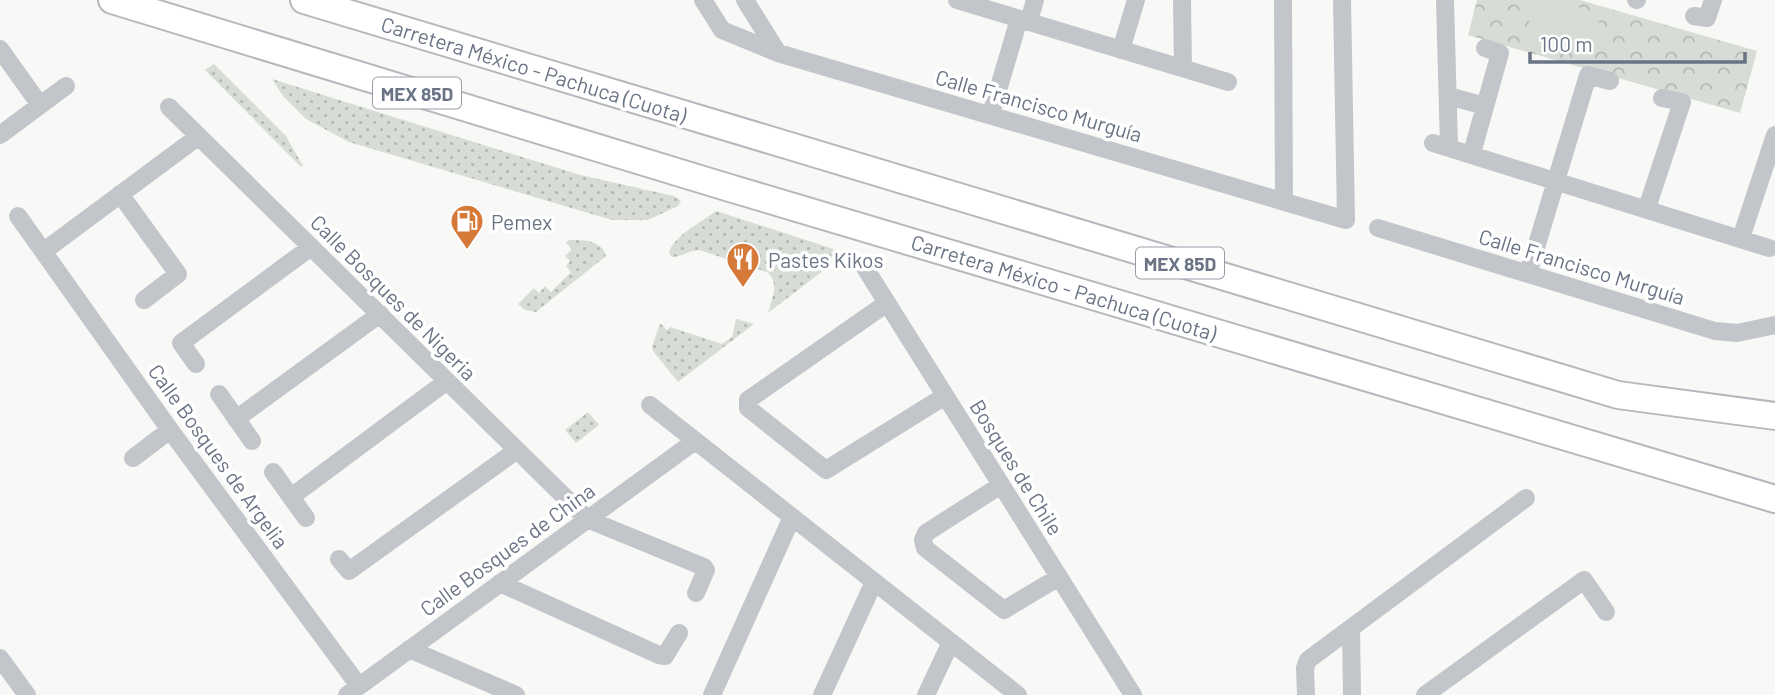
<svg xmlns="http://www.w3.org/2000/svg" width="1775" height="695" viewBox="0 0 1775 695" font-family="Barlow,sans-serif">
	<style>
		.grass { fill: url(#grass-dots) }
		.forest { fill: url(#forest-crowns) }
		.pitch { fill: #d7ddd6 }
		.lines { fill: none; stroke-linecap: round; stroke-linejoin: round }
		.highway-casing { stroke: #b5b8bc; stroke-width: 30 }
		.minor { stroke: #c2c5c9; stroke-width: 18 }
		.highway { stroke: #fff; stroke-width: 26 }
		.labels { text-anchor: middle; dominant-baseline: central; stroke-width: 7; stroke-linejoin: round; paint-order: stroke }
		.shield { fill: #fff; stroke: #979eaa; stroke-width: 2 }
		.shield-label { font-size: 19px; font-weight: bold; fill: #6a7485 }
		.street-label { font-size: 21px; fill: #6a7485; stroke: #fff }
		.poi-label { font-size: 21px; fill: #6a7485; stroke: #fff; text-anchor: start }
	</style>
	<defs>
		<pattern id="grass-dots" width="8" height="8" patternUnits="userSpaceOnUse" patternTransform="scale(1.75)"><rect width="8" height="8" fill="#d7ddd6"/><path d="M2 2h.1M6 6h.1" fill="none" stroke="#b2b8b3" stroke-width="1.8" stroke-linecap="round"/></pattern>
		<pattern id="forest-crowns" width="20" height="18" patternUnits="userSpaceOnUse" patternTransform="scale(1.75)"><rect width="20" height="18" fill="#d7ddd6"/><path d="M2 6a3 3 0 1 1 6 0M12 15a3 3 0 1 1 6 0" fill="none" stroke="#b2b8b3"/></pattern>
	</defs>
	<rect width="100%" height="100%" fill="#f8f8f6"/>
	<!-- grass -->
	<path class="grass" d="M214 64 286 136 303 166 301 167 205 70Z
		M272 79 580 175 674 196 681 201 678 206 648 220H612L349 142 306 119 283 96Z
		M716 211 846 253 768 313C772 298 780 283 767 272L699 250C689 250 682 257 672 257L669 253C671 238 704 220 716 211Z
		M569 240C583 240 602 240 606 256L536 312 525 310 518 304 534 288 539 293 545 286 551 292 571 272 566 266 570 261 565 256 572 249 566 243Z
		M736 319 754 324 678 382 653 351 652 347 660 323 667 330 670 327 722 344 732 337Z
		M588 412 599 425 576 443 565 430Z"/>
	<!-- forest -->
	<path class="forest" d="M1477 0H1580L1757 51 1740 113 1468 35Z"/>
	<!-- pitch -->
	<path class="pitch" d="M1536 0H1555L1601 14 1589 55 1525 36Z"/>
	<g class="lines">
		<defs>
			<path id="highway" d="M112 0 723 186 1775 499
				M304 0 1618 395 1775 416"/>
		</defs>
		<!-- highway casing -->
		<use href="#highway" class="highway-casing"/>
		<!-- minor -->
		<path class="minor" d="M703 0 722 30 778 53 1346 220 1342 0
			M745 0 778 53
			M957 0 1228 82
			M1182 0 1183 68
			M1283 0 1284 200
			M1445 0 1449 147
			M1636 0H1637
			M1694 16 1707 18 1713 0
			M1029 21 1035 0
			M0 49 40 105
			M1121 50 1136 0
			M1448 96 1485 106
			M169 107 587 519 704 567 706 570 696 593
			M991 114 1019 19
			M0 135 66 86
			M1433 143 1769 248
			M1472 153 1500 53 1485 48
			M120 194 178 274 144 300
			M1647 208 1682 102 1662 98
			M18 216 170 430 359 686
			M1378 228 1715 331 1737 333 1775 325
			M1741 238 1775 135
			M44 251 199 136
			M862 263 1133 695
			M1528 274 1588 75 1610 81
			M887 303 748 400V408L826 470 945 396
			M196 364 181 343 311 247
			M219 394 252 441
			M650 405 1018 695
			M236 419 380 314
			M133 458 170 430
			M273 472 306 518
			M1001 485 926 533 923 540 925 548 1004 610 1059 577
			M291 497 447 381
			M339 559 349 571 517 450
			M500 583 659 655 665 656 679 633
			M1351 628 1352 695
			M409 649 516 695
			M0 658 27 695
			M347 695 695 441
			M712 695 792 517
			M822 695 874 582
			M926 695 951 642
			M1306 695 1305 668 1308 660 1526 498
			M1425 695 1584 580 1606 612"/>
		<!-- highway -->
		<use href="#highway" class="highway"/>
	</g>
	<!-- icons -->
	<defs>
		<symbol id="fuel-pin" viewBox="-11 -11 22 30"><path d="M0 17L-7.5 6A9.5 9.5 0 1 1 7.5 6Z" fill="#d67a39" stroke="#fff"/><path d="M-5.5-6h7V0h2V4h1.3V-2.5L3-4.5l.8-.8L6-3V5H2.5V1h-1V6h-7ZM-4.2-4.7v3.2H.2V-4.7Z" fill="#fff"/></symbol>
		<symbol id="restaurant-pin" viewBox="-11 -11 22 30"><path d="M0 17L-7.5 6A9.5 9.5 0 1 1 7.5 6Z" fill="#d67a39" stroke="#fff"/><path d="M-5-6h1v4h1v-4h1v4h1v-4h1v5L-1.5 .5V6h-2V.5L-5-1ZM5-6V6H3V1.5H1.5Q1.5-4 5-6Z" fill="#fff"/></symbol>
	</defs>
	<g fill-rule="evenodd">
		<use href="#fuel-pin" x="448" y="202" width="38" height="52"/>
		<use href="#restaurant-pin" x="724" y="240" width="38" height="52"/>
	</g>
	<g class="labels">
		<!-- shield labels -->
		<g class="shield">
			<rect x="373" y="77.5" width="88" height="31" rx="5"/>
			<rect x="1136" y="247.5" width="88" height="31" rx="5"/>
		</g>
		<g class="shield-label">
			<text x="417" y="93">MEX 85D</text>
			<text x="1180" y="263">MEX 85D</text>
		</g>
		<!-- street labels -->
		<g class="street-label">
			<text transform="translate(534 69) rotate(17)">Carretera México - Pachuca (Cuota)</text>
			<text transform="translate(1039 105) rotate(16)">Calle Francisco Murguía</text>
			<text transform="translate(1582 266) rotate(17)">Calle Francisco Murguía</text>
			<text transform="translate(1064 287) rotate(17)">Carretera México - Pachuca (Cuota)</text>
			<text transform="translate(394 297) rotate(45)">Calle Bosques de Nigeria</text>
			<text transform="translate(219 456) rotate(54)">Calle Bosques de Argelia</text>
			<text transform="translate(1017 467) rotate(58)">Bosques de Chile</text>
			<text transform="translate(507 549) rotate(-36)">Calle Bosques de China</text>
		</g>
		<!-- poi labels -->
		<g class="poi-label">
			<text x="491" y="221">Pemex</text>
			<text x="768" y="259">Pastes Kikos</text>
		</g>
	</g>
	<!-- scale -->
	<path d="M1530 52v10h215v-10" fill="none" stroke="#6a7485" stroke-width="3.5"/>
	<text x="1540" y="52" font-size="21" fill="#6a7485" stroke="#ffffff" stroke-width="5" paint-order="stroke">100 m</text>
</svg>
